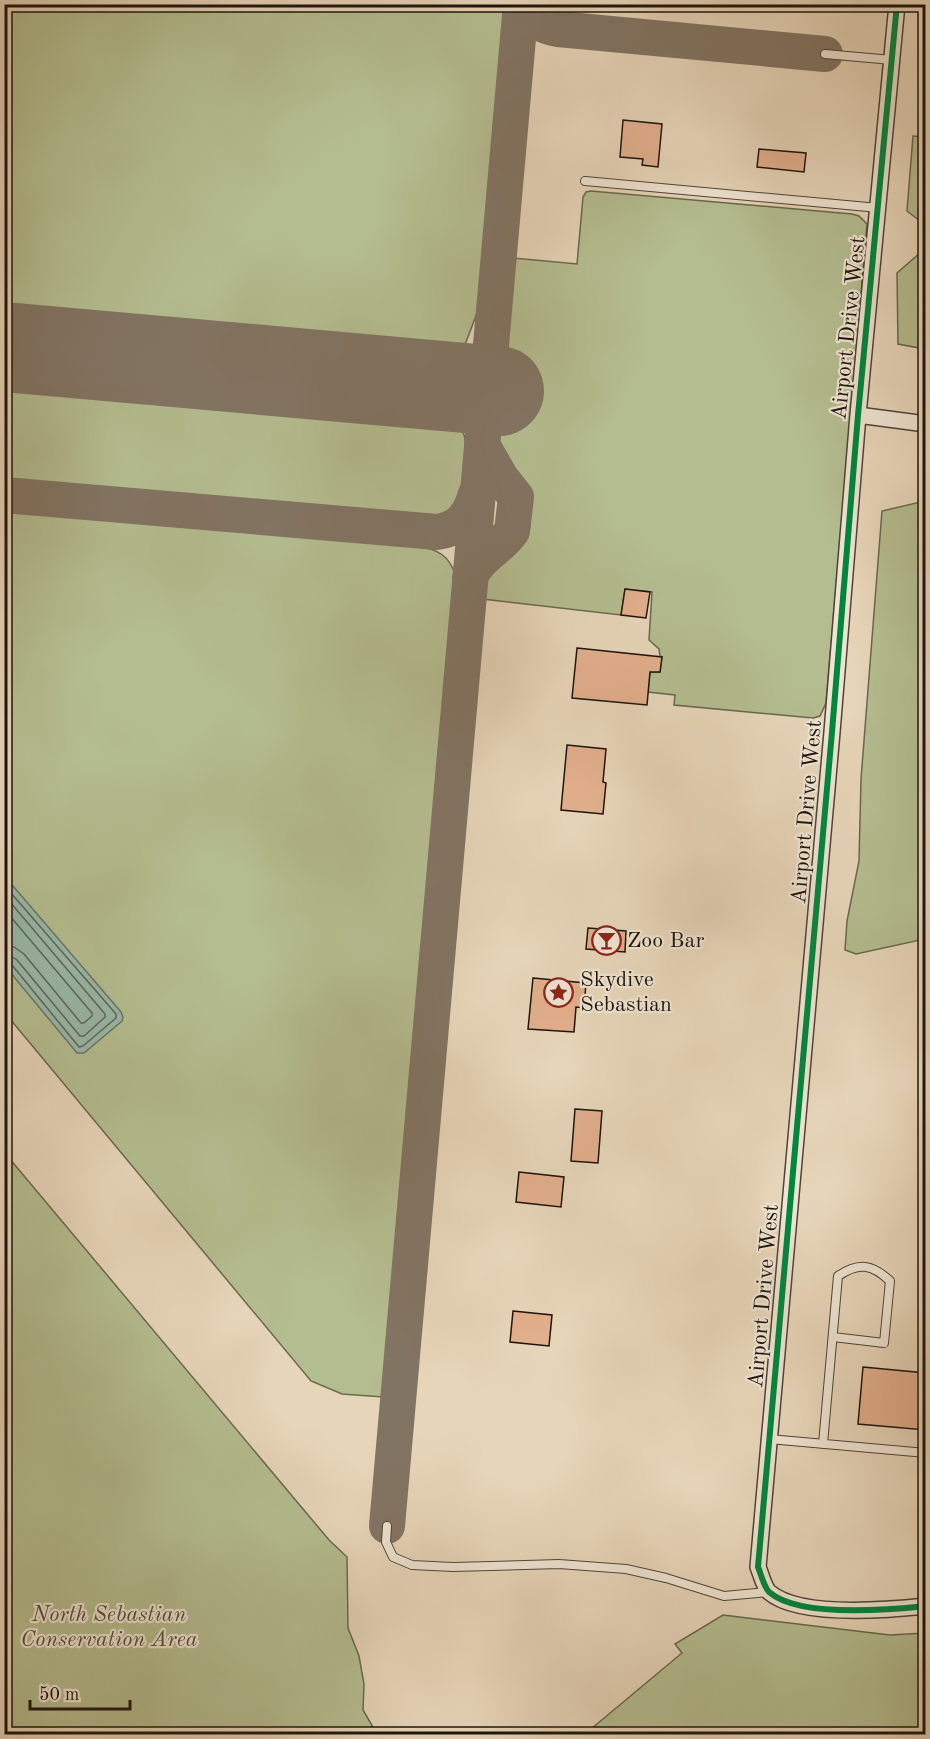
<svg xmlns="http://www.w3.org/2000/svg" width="930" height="1739" viewBox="0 0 930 1739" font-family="'Old Standard TT',serif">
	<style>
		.green { fill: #b4bd90; stroke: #68684e; stroke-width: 1.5 }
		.water { fill: #98b9a9; stroke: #67776b; stroke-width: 1.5 }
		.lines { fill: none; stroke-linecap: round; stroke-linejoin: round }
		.shore { stroke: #5a665b; stroke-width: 1.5 }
		.taxiway { stroke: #827463; stroke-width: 36 }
		.runway { stroke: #827463; stroke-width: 90 }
		.building { fill: #e2af8d; stroke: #1d140d; stroke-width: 1.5 }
		.service-casing { stroke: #504438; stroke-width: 10 }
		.minor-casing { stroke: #504438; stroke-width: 18 }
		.service { stroke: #efe4d2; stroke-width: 8 }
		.minor { stroke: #efe4d2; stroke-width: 15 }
		.cycleway-casing { stroke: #efe4d2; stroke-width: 10 }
		.cycleway { stroke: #00873e; stroke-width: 6 }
		.labels { text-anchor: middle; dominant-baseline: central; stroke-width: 4.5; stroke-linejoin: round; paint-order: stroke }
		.street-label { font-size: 22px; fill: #1d140d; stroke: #efe4d2 }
		.poi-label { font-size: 22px; fill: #1d140d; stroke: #efe4d2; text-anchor: start }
		.park-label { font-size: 22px; font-style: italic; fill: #524f3b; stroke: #efe4d2 }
	</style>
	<rect width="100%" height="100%" fill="#e7d5b9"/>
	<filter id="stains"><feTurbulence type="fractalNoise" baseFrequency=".00333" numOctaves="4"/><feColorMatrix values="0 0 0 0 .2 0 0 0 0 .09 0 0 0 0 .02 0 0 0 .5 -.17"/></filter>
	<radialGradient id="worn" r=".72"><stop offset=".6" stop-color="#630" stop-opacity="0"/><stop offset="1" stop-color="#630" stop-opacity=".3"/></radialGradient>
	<!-- green -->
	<path class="green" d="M4 5H506L480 305 460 358 455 361 5 321Z
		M913 136 925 137V349L898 344 897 273 921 252 925 225 907 211Z
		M591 191 852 214 859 216 867 224 826 703 820 716 813 718 674 705 675 695 648 692 650 672H660L662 657 660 656 659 649 649 640 652 592 625 589 621 615 483 599 488 575 525 542 529 533 532 500 531 491 499 447 498 437 514 258 577 264 583 197 586 192Z
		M4 374 438 412C449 415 458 421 463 432 469 445 465 496 456 507 448 517 438 518 426 519L5 481Z
		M925 474V939L856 954 845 950 847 921 859 861 861 779 882 511 921 502Z
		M4 509 419 547C438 549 449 556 455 574L383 1397 342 1394 311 1381 5 1013Z
		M4 1152 329 1540 347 1557 348 1628 359 1656 364 1684 363 1710 377 1734H5Z
		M723 1615 890 1635 925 1633V1734H585L682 1653 675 1644Z"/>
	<!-- water -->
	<path class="water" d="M7 879 121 1012 123 1017 122 1021 84 1053H77L5 966 4 880Z"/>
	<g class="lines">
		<!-- shore -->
		<path class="shore" d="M4 885 116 1014V1018L83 1046 79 1047 12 965 4 963
			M4 895 105 1014V1017L84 1036H80L17 960 11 956 4 955
			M4 909 92 1013V1016L84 1023H81L24 954 14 947 4 946"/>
		<!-- taxiway -->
		<path class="taxiway" d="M524 4C532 20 541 26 558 29L825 54
			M4 495 437 532C460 529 470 515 476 494
			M470 578C478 556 500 549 512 531L516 497 501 478 482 445
			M387 1526 521 4"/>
		<!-- runway -->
		<path class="runway" d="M4 347 499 391"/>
	</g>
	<!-- building -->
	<path class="building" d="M623 120 662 124 658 167 642 165 643 159 620 157Z
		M759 149 806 153 804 172 757 167Z
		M625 589 650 592 646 618 621 615Z
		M577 648 662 657 660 672H650L647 705 572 698Z
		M567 745 606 749 603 782 606 783 603 814 561 810Z
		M588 928 626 931 625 952 586 949Z
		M533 978 586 983 584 1008 576 1007 574 1032 528 1029Z
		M575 1109 602 1111 598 1163 571 1161Z
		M519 1172 564 1177 561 1207 516 1202Z
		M513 1311 552 1315 549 1346 510 1342Z
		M863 1367 926 1373V1430L858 1424Z"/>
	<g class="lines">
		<defs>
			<path id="service" d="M825 54 892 60
				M585 181 879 208
				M769 1439 926 1453
				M823 1444 838 1276C859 1262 872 1264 890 1281L884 1343 833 1337
				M387 1526 386 1542 393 1557 412 1565 453 1567 559 1564 626 1569 666 1578 724 1596 768 1592"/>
			<path id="minor" d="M897 4 858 415 832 732 758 1567C761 1574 764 1587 769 1592 799 1618 888 1610 926 1606
				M858 415 926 424"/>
		</defs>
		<!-- service casing -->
		<use href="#service" class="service-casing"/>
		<!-- minor casing -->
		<use href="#minor" class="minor-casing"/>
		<!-- service -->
		<use href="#service" class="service"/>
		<!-- minor -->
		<use href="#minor" class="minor"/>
		<defs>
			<path id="cycleway" d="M897 4 858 415 832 732 758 1567C761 1574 764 1587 769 1592 799 1618 888 1610 926 1606"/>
		</defs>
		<!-- cycleway casing -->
		<use href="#cycleway" class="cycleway-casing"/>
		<!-- cycleway -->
		<use href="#cycleway" class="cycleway"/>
	</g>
	<!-- icons -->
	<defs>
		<symbol id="bar-ring" viewBox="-11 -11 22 22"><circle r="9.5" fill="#efe4d2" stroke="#8f2418" stroke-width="1.5"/><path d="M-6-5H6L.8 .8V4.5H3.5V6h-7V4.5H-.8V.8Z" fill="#8f2418"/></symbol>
		<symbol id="sight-ring" viewBox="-11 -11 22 22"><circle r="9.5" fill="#efe4d2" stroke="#8f2418" stroke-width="1.5"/><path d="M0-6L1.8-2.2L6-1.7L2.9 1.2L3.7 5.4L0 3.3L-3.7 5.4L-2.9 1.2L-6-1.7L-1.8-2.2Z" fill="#8f2418"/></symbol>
	</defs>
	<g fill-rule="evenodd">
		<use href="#bar-ring" x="590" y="924" width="33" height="33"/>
		<use href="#sight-ring" x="542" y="976" width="33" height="33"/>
	</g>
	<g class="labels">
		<!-- street labels -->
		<g class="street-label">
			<text transform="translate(849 328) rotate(-84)">Airport Drive West</text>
			<text transform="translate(807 812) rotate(-85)">Airport Drive West</text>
			<text transform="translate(764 1296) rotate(-85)">Airport Drive West</text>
		</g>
		<!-- poi labels -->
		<g class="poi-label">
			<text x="627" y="941">Zoo Bar</text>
			<text x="580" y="980">Skydive<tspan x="580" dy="25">Sebastian</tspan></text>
		</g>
		<!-- park labels -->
		<g class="park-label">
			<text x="109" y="1615">North Sebastian<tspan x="109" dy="25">Conservation Area</tspan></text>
		</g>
	</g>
	<!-- margin -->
	<rect width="930" height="1739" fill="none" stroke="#e7d5b9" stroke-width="24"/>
	<rect x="6" y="6" width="918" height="1727" fill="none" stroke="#1d140d" stroke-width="3"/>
	<rect x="12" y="12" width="906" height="1715" fill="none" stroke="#1d140d" stroke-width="1.5"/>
	<!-- scale -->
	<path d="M30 1700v9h100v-9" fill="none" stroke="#1d140d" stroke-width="3"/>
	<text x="39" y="1700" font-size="18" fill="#1d140d" stroke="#efe4d2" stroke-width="4.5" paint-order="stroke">50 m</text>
	<rect width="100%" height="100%" filter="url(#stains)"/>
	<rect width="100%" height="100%" fill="url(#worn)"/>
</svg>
